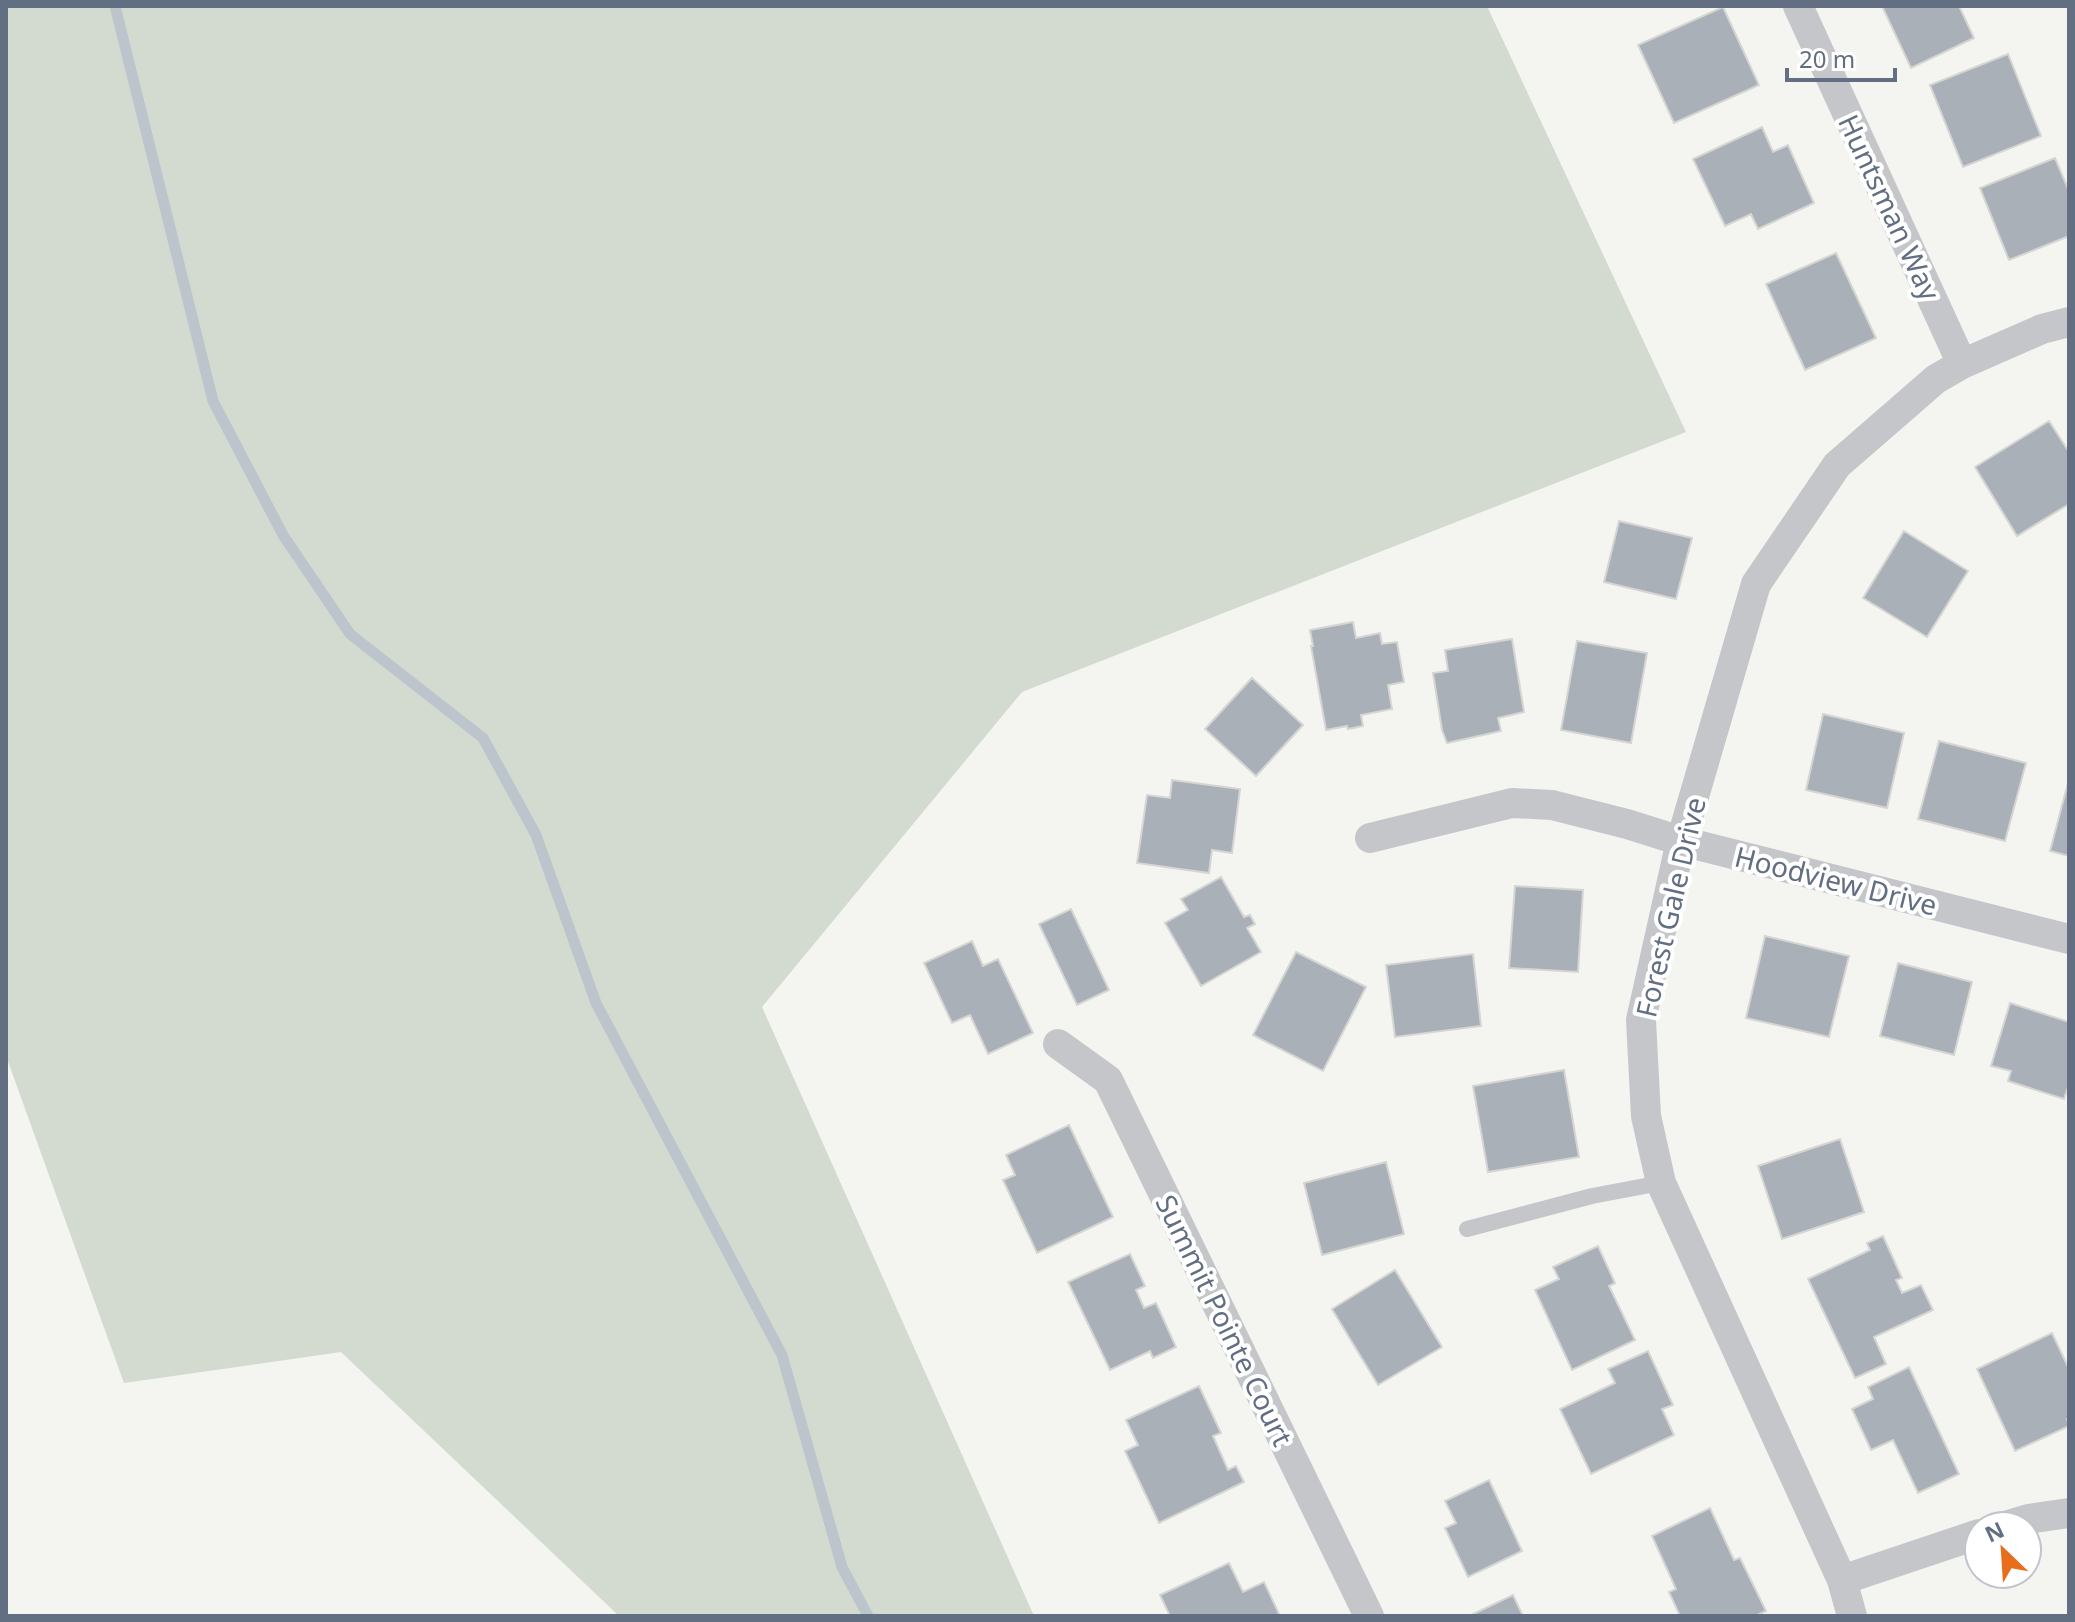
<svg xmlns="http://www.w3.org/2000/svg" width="2075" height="1622" viewBox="0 0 2075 1622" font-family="'Noto Sans',sans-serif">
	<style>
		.green { fill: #d3dbd1 }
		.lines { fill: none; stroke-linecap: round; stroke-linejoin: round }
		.stream { stroke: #bcc5cc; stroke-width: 11 }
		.building { fill: #a9b0b7; stroke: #d5d5d3; stroke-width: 2 }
		.lane { stroke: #c4c6ca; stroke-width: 16 }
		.street { stroke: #c4c6ca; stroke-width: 30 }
		.labels { text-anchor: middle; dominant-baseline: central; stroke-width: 8; stroke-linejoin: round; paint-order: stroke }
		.street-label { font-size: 28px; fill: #626f82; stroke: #fff }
	</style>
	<rect width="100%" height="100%" fill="#f4f4f0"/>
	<!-- green -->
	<path class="green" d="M6 6H1487L1686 432 1022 692 762 1007 1034 1616H619L341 1352 124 1383 6 1056Z"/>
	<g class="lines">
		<!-- stream -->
		<path class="stream" d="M115 6 213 401 283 535 350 634 483 738 536 835 596 1003 782 1355 842 1567 868 1616"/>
	</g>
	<!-- building -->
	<path class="building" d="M1882 6H1959L1974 38 1911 68Z
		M1723 7 1759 85 1674 123 1638 45Z
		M2008 54 2041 136 1963 167 1930 85Z
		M1762 127 1773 152 1788 145 1814 203 1758 229 1751 214 1725 226 1693 159Z
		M2055 158 2069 191V236L2009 260 1980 188Z
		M1836 253 1876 338 1805 370 1766 284Z
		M2049 421 2069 452V504L2017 536 1975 467Z
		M1619 521 1692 538 1676 599 1604 582Z
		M1904 531 1968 571 1927 637 1863 598Z
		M1353 622 1356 638 1380 633 1382 644 1397 642 1404 682 1388 685 1392 709 1361 715 1363 726 1348 729 1347 726 1326 730 1311 646H1313L1310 630Z
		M1512 639 1524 712 1498 718 1501 731 1447 743 1442 730 1433 673 1448 671 1445 650Z
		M1577 641 1647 653 1631 743 1561 730Z
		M1252 678 1303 725 1256 776 1205 729Z
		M1823 714 1904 733 1887 808 1806 790Z
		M1939 741 2026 763 2005 841 1918 819Z
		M2069 779V856L2050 851Z
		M1172 780 1240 789 1232 853 1212 850 1209 873 1137 863 1147 795 1170 798Z
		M1221 877 1244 917 1250 915 1255 924 1247 928 1261 952 1201 986 1165 923 1188 910 1181 899Z
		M1515 886 1583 890 1578 972 1509 968Z
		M1071 909 1109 990 1077 1005 1039 924Z
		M1765 936 1849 956 1829 1037 1746 1018Z
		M972 941 983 966 998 959 1033 1033 988 1054 970 1015 952 1023 924 963Z
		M1296 952 1366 987 1323 1071 1253 1035Z
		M1473 954 1481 1026 1395 1037 1386 965Z
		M1898 963 1972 982 1954 1055 1880 1036Z
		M2010 1003 2069 1022V1084L2064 1099 2008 1081 2011 1071 1991 1066Z
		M1564 1070 1579 1157 1488 1172 1473 1086Z
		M1069 1125 1113 1217 1037 1253 1003 1180 1015 1175 1006 1155Z
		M1840 1139 1864 1212 1782 1239 1758 1166Z
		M1386 1162 1404 1234 1322 1255 1304 1183Z
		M1883 1236 1902 1278 1896 1280 1902 1293 1921 1285 1933 1310 1874 1337 1886 1364 1855 1378 1808 1279 1870 1250 1867 1243Z
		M1598 1246 1615 1283 1609 1286 1635 1340 1572 1370 1535 1290 1559 1279 1553 1267Z
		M1130 1254 1145 1286 1136 1290 1144 1308 1156 1303 1176 1347 1153 1358 1150 1351 1110 1370 1068 1282Z
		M1395 1270 1442 1347 1378 1385 1332 1309Z
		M2052 1333 2069 1369V1418L2067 1419 2069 1426 2015 1451 1977 1369Z
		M1648 1351 1673 1405 1662 1409 1674 1435 1591 1474 1560 1409 1615 1383 1608 1369Z
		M1909 1367 1959 1474 1918 1493 1893 1440 1871 1450 1852 1409 1873 1399 1868 1387Z
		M1199 1386 1221 1433 1213 1436 1228 1470 1236 1466 1244 1482 1159 1523 1125 1451 1138 1445 1126 1420Z
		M1489 1480 1522 1551 1468 1577 1445 1528 1456 1523 1445 1501Z
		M1710 1508 1734 1560 1740 1558 1766 1611 1755 1616H1680L1669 1592 1676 1589 1652 1536Z
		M1229 1563 1243 1592 1264 1582 1280 1616H1170L1160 1595Z
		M1513 1595 1523 1616H1469Z"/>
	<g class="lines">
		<!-- lane -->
		<path class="lane" d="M1467 1229 1592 1196 1661 1183"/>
		<!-- street -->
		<path class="street" d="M1798 6 1962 364
			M1370 838 1512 803 1552 805 1627 824 1681 841 2069 939
			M1058 1044 1108 1080 1369 1616
			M2005 1526 2028 1519 2069 1513
			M1842 1580 1979 1534
			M1852 1616 1842 1580 1661 1183 1646 1116 1641 1020 1681 841 1756 584 1837 465 1936 379 1962 364 2042 329 2069 322"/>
	</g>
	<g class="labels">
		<!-- street labels -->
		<g class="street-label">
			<text transform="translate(1890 207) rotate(65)">Huntsman Way</text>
			<text transform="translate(1836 880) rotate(14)">Hoodview Drive</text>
			<text transform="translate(1670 907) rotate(-77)">Forest Gale Drive</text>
			<text transform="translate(1225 1320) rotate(64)">Summit Pointe Court</text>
		</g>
	</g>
	<!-- border -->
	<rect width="2075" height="1622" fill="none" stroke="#626f82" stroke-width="16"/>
	<!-- north arrow -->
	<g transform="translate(2003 1550) rotate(335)"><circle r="38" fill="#ffffff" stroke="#c0c5cd" stroke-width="2"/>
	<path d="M0-6L14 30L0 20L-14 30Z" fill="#e86e1c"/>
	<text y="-12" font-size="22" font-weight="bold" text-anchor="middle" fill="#626f82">N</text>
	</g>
	<!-- scale -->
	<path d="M1787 68v12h108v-12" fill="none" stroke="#626f82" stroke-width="4"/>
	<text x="1799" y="68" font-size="24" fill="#626f82" stroke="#ffffff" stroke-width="6" paint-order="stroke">20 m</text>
</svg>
